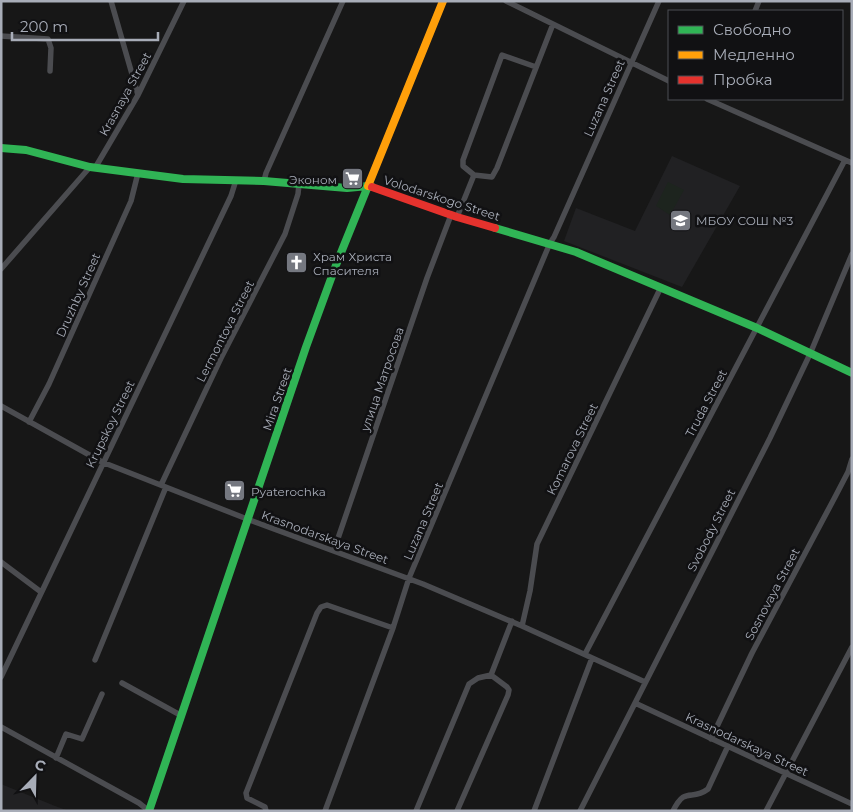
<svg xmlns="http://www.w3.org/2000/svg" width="853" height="812" viewBox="0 0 853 812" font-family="Montserrat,sans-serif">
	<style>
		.built { fill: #212123 }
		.green { fill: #1d241e }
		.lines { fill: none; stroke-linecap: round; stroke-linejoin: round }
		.street { stroke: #4b4c50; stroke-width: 5.5 }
		.fast { stroke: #30b455; stroke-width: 8 }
		.slow { stroke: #ff9f0a; stroke-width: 8 }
		.jam { stroke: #e5322d; stroke-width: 8 }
		.labels { text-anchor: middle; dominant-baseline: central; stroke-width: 5; stroke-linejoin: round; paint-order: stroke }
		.street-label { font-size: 12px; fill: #a8adb8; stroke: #111113 }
		.poi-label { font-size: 12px; fill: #a8adb8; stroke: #111113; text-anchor: start }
	</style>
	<rect width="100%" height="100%" fill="#171717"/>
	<!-- built -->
	<path class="built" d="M672 156 740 186 682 287 564 241 576 208 635 231Z
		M1 784 55 806 69 811H1Z"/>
	<!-- green -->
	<path class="green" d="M668 182 684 190 670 215 656 206Z"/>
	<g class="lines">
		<!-- street -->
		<path class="street" d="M111 1 138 95
			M506 1 669 81
			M755 11 759 1
			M1 36 48 39 51 48 50 71
			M707 99 852 163
			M95 168 138 95 184 1
			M474 175 463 166V160L502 55 536 67
			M264 181 266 173 343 1
			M457 217 474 175 492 177 497 168 553 24
			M1 269 90 167
			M1 406 102 462 247 519 423 584 522 626 645 682
			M29 422 49 384 131 201 138 173
			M161 485 221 358 285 234 298 194 299 184
			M334 550 427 278 451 215
			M1 562 41 592
			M522 626 530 591 537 544 661 287
			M585 654 845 160
			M95 660 166 487
			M491 675 512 621
			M1 677C77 516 155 356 231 196L236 180
			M122 683 182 716
			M635 703 852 804
			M1 727 139 803 149 811
			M711 739 752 653 835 497 848 472 852 459
			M56 758 66 734 82 739 102 694
			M266 811 265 807 247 798 246 793 317 613 321 607 327 605 393 628
			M325 811 393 628 409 578 550 243 554 237 659 1
			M416 811 469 684 478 678 491 675
			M457 811 508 695 509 690 507 687 491 675
			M534 811 592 658
			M580 811 770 438 810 354 852 254
			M673 811C686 785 691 802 708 789L728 746
			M766 811 852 647"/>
		<!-- fast -->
		<path class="fast" d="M1 148 26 150 90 167 183 179 264 181 347 188 368 186 372 187
			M495 228 576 252 757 328 852 373
			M149 811 306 347 336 265 368 186"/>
		<!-- slow -->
		<path class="slow" d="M368 186 443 1"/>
		<!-- jam -->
		<path class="jam" d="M372 187 457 217 495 228"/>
	</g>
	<!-- icons -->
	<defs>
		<symbol id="supermarket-square" viewBox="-11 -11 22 22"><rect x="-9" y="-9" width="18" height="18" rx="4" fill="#757880" stroke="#111113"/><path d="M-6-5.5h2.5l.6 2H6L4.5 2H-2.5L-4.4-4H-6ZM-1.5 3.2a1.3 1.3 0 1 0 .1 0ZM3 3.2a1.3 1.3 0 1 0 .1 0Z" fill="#fff"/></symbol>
		<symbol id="school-square" viewBox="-11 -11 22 22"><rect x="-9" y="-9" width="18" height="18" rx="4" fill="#757880" stroke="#111113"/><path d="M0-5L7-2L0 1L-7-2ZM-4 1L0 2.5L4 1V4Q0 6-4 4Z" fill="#fff"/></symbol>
		<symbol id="church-square" viewBox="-11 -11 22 22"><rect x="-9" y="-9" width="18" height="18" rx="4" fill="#757880" stroke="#111113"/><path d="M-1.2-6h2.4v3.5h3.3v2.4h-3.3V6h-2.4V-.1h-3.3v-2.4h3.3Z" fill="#fff"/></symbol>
	</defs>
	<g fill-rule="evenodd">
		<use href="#supermarket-square" x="340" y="166" width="25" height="25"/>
		<use href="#school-square" x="668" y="208" width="25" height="25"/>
		<use href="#church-square" x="284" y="250" width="25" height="25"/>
		<use href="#supermarket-square" x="222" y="478" width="25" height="25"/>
	</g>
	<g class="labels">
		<!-- street labels -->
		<g class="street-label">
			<text transform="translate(125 94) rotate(-61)">Krasnaya Street</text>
			<text transform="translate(604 98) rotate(-66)">Luzana Street</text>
			<text transform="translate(442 198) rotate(18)">Volodarskogo Street</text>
			<text transform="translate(78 295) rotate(-66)">Druzhby Street</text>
			<text transform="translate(225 331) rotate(-63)">Lermontova Street</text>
			<text transform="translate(382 379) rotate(-71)">улица Матросова</text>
			<text transform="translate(277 399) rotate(-71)">Mira Street</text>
			<text transform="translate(706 403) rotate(-62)">Truda Street</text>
			<text transform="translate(110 424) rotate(-64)">Krupskoy Street</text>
			<text transform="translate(572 449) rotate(-64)">Komarova Street</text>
			<text transform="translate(423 521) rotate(-67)">Luzana Street</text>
			<text transform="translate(711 530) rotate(-63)">Svobody Street</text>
			<text transform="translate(325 537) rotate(20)">Krasnodarskaya Street</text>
			<text transform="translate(772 594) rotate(-62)">Sosnovaya Street</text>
			<text transform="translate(747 744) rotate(25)">Krasnodarskaya Street</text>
		</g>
		<!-- poi labels -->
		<g class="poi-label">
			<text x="337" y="179" text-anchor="end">Эконом</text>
			<text x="696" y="220">МБОУ СОШ №3</text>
			<text x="313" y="256">Храм Христа<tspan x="313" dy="14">Спасителя</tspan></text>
			<text x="251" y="491">Pyaterochka</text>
		</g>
	</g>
	<!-- border -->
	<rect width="853" height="812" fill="none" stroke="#a8adb8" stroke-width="5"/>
	<!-- legend -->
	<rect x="668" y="10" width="175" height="90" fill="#111113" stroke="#4d4f55"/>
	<rect x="678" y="26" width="25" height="8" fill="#30b455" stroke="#4d4f55"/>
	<text x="713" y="35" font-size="15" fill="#a8adb8">Свободно</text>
	<rect x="678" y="51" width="25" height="8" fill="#ff9f0a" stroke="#4d4f55"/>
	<text x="713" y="60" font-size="15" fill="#a8adb8">Медленно</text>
	<rect x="678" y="76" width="25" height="8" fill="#e5322d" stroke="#4d4f55"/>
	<text x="713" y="85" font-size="15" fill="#a8adb8">Пробка</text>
	<!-- north arrow -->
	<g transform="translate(35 777) rotate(23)" stroke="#111113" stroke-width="4" paint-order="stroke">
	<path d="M0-4L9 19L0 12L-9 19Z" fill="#a8adb8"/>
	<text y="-8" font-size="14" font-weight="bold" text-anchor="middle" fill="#a8adb8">С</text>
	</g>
	<!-- scale -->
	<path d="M12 32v8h146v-8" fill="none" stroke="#a8adb8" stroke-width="2.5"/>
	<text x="20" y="32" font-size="15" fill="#a8adb8" stroke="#111113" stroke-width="4" paint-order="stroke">200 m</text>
</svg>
